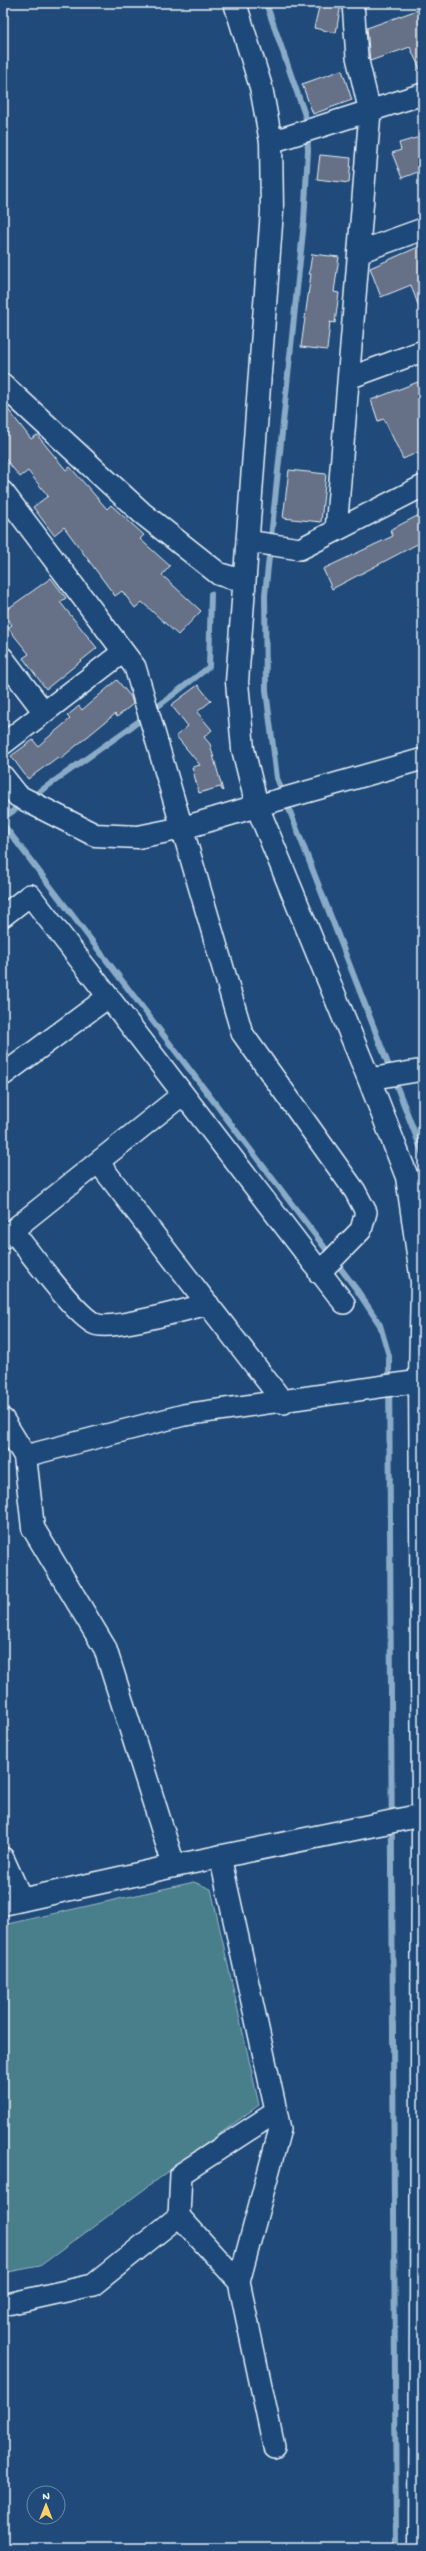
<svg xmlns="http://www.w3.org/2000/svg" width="426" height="2551" viewBox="0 0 426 2551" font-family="'Gochi Hand',sans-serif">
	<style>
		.green { fill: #4a7e8b; stroke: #99b8c2 }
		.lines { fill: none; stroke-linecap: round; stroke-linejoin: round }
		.stream { stroke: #89abc7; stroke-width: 6 }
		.building { fill: #667086; stroke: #e8f1f8 }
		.street-casing { stroke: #e8f1f8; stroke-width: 24 }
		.secondary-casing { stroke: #e8f1f8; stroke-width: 25 }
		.street { stroke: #1f4a7a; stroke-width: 21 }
		.secondary { stroke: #1f4a7a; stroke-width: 22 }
	</style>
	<rect width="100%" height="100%" fill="#1f4a7a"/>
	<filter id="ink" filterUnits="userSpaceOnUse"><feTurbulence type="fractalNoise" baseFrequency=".025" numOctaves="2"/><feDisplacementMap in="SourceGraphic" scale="8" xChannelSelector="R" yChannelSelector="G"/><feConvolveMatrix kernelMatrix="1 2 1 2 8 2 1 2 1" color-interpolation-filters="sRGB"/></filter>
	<g filter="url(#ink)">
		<!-- green -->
		<path class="green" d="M194 1882 211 1889 259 2105 40 2266 3 2273V1925Z"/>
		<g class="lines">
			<!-- stream -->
			<path class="stream" d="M266 3 306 118 308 150 304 222 265 595 266 690 277 778 423 1154
				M152 711 209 667 211 594
				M32 797 145 717
				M3 818 23 804
				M3 824 357 1290 380 1325 389 1356 396 2548"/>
		</g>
		<!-- building -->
		<path class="building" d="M320 3H341L336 33 314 28Z
			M423 8V76L410 47 370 61 367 28Z
			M342 70 352 100 313 114 302 84Z
			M423 136V170L402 178 392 153 401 150 399 143Z
			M320 155 351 158 349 183 317 179Z
			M423 245V312L421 313 411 285 381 297 370 268Z
			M312 254 339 257 334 292 339 293 335 323 330 322 327 350 301 347 311 274H309Z
			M423 380V450L403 459 384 419 378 421 371 400Z
			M3 403 31 439 37 435 66 470 70 467 107 509 111 505 144 535 140 539 170 566 162 575 201 611 178 635 142 602 135 608 122 591 115 596 64 527 54 535 33 507 48 496 28 471 20 477 3 456Z
			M289 470 326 474 321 522 283 518Z
			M423 513V541L332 589 323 569 393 536 390 530Z
			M51 578 66 598 60 602 97 648 46 689 23 658 29 654 8 628 12 625 3 612Z
			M117 680 131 697 133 704 117 717 115 714 60 759 58 757 28 779 11 756 33 740 38 746 70 719 67 716 79 706 82 710Z
			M198 685 211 701 197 712 212 730 204 737 210 744 223 791 220 787 199 793 192 767 200 765 176 736 188 726 171 705Z"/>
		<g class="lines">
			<defs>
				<path id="street" d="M271 142 423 94
					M359 252 423 229
					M349 378 423 351
					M3 492 135 667 242 1033 355 1191 366 1212 361 1230 319 1273
					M336 530 370 112 357 57 353 3
					M247 541 300 549 423 486
					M3 658 44 712
					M3 744 123 652
					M257 806 423 759
					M3 916 30 895 344 1303
					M3 1075 108 997
					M369 1079 423 1070
					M98 1162 284 1403
					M12 1230C29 1251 74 1314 95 1324 110 1331 188 1309 208 1304
					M3 1238 183 1094
					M25 1456 184 1415 420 1381
					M220 1856 280 2129 239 2282
					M3 1858 22 1900
					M179 2216 239 2282 274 2447
					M3 2305 93 2285 179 2216 181 2174 276 2112"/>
				<path id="secondary" d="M235 3 261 87 271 142 272 211 237 682 243 749 257 806 369 1079 407 1177 422 1282 420 1381 423 1804
					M3 385 142 513 219 574 243 581
					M3 777 18 796 95 835 138 837 183 828 257 806
					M3 1420 25 1456 33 1528 105 1648 174 1866
					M3 1904 174 1866 423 1815
					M420 2548 423 1829"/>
			</defs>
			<!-- street casing -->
			<use href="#street" class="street-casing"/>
			<!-- secondary casing -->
			<use href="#secondary" class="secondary-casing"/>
			<!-- street -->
			<use href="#street" class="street"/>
			<!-- secondary -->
			<use href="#secondary" class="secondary"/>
		</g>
	</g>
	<!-- margin -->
	<rect width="426" height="2551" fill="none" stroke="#1f4a7a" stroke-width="16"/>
	<rect x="8" y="8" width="410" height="2535" fill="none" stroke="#e8f1f8" stroke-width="1.5" filter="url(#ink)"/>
	<!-- north arrow -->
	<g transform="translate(46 2505)"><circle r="19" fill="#1f4a7a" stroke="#6f8dac"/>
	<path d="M0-3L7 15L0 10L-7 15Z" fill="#ffd166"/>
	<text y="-6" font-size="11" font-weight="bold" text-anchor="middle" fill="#e8f1f8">N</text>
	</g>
</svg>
